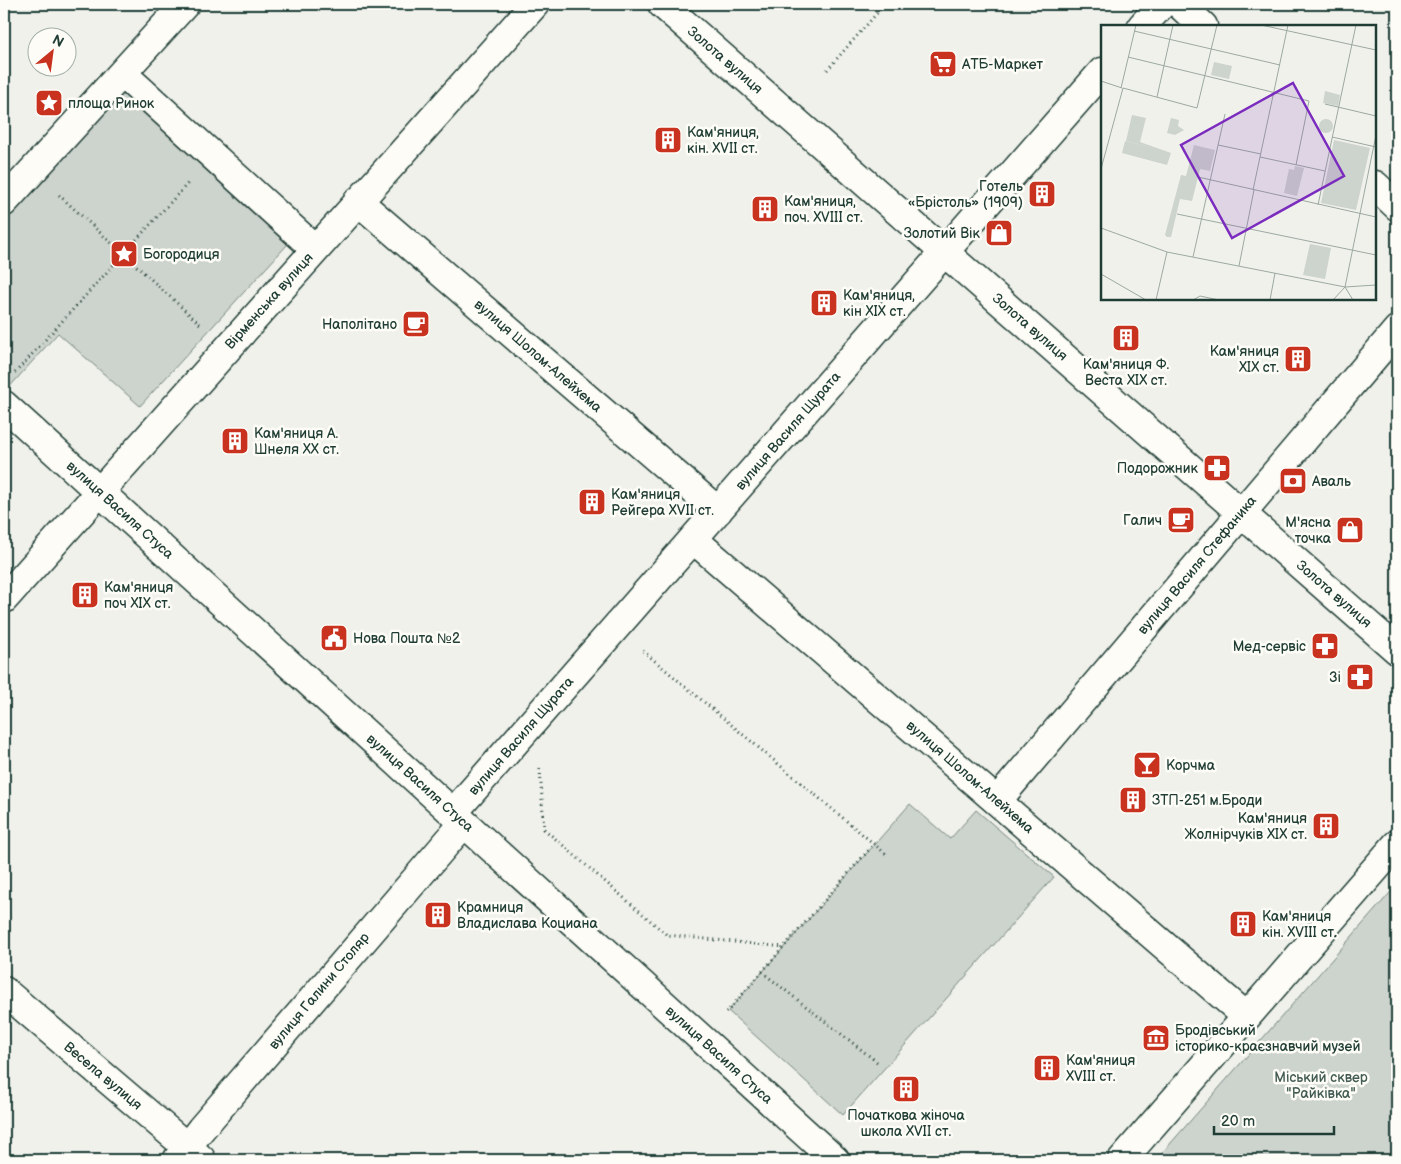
<svg xmlns="http://www.w3.org/2000/svg" width="1401" height="1164" viewBox="0 0 1401 1164" font-family="'Balsamiq Sans',sans-serif">
	<style>
		.green { fill: #cdd3cd; stroke: #768880 }
		.lines { fill: none; stroke-linecap: round; stroke-linejoin: round }
		.minor-casing { stroke: #1f3d34; stroke-width: 31 }
		.path { stroke: #1f3d34; stroke-width: 3; stroke-dasharray: 1 4; stroke-linecap: butt }
		.minor { stroke: #fdfcf7; stroke-width: 28 }
		.labels { text-anchor: middle; dominant-baseline: central; stroke-width: 5; stroke-linejoin: round; paint-order: stroke }
		.street-label { font-size: 14px; fill: #1f3d34; stroke: #fdfcf7 }
		.poi-label { font-size: 14px; fill: #1f3d34; stroke: #fdfcf7; text-anchor: start }
		.park-label { font-size: 14px; fill: #425b53; stroke: #fdfcf7 }
		.inset-road { fill: none; stroke: #9ca9a2; stroke-width: 1 }
		.view { fill: #7b2cbf; fill-opacity: 0.15; stroke: #7b2cbf; stroke-width: 2.5 }
		.inset-edge { fill: none; stroke: #1f3d34; stroke-width: 2.5 }
	</style>
	<rect width="100%" height="100%" fill="#f0f1eb"/>
	<filter id="ink" filterUnits="userSpaceOnUse"><feTurbulence type="fractalNoise" baseFrequency=".02" numOctaves="2"/><feDisplacementMap in="SourceGraphic" scale="10" xChannelSelector="R" yChannelSelector="G"/><feConvolveMatrix kernelMatrix="1 2 1 2 8 2 1 2 1" color-interpolation-filters="sRGB"/></filter>
	<g filter="url(#ink)">
		<!-- green -->
		<path class="green" d="M122 73 298 233 140 406 58 333 4 393V202Z
			M910 804 950 839 976 810 1054 877 843 1115 728 1011Z
			M1397 885V1160H1156Z"/>
		<g class="lines">
			<defs>
				<path id="minor" d="M662 4 1397 650
					M1179 4 1203 26
					M1142 26 1162 4
					M122 73 315 249
					M1375 185 1397 206
					M358 201 718 511
					M4 202 185 4
					M4 405 835 1160
					M693 539 1246 1016
					M4 599 535 4
					M997 801 1397 330
					M453 813 1102 72
					M4 991 201 1159
					M177 1160 201 1129 464 823
					M1122 1160 1397 844"/>
			</defs>
			<!-- minor casing -->
			<use href="#minor" class="minor-casing"/>
			<!-- path -->
			<path class="path" d="M827 70 885 4
				M59 195 202 326
				M15 373 189 182
				M643 651 886 854
				M540 769 544 829 667 935 784 947
				M762 972 877 1062
				M726 1013 874 844"/>
			<!-- minor -->
			<use href="#minor" class="minor"/>
		</g>
	</g>
	<!-- icons -->
	<defs>
		<symbol id="supermarket-square" viewBox="-11 -11 22 22"><rect x="-9" y="-9" width="18" height="18" rx="4" fill="#c8321e" stroke="#fdfcf7"/><path d="M-6-5.5h2.5l.6 2H6L4.5 2H-2.5L-4.4-4H-6ZM-1.5 3.2a1.3 1.3 0 1 0 .1 0ZM3 3.2a1.3 1.3 0 1 0 .1 0Z" fill="#fff"/></symbol>
		<symbol id="sight-square" viewBox="-11 -11 22 22"><rect x="-9" y="-9" width="18" height="18" rx="4" fill="#c8321e" stroke="#fdfcf7"/><path d="M0-6L1.8-2.2L6-1.7L2.9 1.2L3.7 5.4L0 3.3L-3.7 5.4L-2.9 1.2L-6-1.7L-1.8-2.2Z" fill="#fff"/></symbol>
		<symbol id="building-square" viewBox="-11 -11 22 22"><rect x="-9" y="-9" width="18" height="18" rx="4" fill="#c8321e" stroke="#fdfcf7"/><path d="M-4-6H4V6H1V3H-1V6H-4ZM-2.5-4.3h1.7v1.8h-1.7ZM.8-4.3h1.7v1.8H.8ZM-2.5-1h1.7V.8h-1.7ZM.8-1h1.7V.8H.8Z" fill="#fff"/></symbol>
		<symbol id="shop-square" viewBox="-11 -11 22 22"><rect x="-9" y="-9" width="18" height="18" rx="4" fill="#c8321e" stroke="#fdfcf7"/><path d="M-5-2.5h2.3a2.7 3.5 0 0 1 5.4 0H5L5.5 6h-11ZM-1.5-2.5h3a1.5 2.3 0 0 0-3 0Z" fill="#fff"/></symbol>
		<symbol id="cafe-square" viewBox="-11 -11 22 22"><rect x="-9" y="-9" width="18" height="18" rx="4" fill="#c8321e" stroke="#fdfcf7"/><path d="M-5.5-4.5H6V0H3Q3 3.5 0 3.5H-2.5Q-5.5 3.5-5.5 0ZM3-3.2v2h1.7v-2ZM-6 4.5H4V6H-6Z" fill="#fff"/></symbol>
		<symbol id="pharmacy-square" viewBox="-11 -11 22 22"><rect x="-9" y="-9" width="18" height="18" rx="4" fill="#c8321e" stroke="#fdfcf7"/><path d="M-2-6h4v4h4v4h-4v4h-4v-4h-4v-4h4Z" fill="#fff"/></symbol>
		<symbol id="bank-square" viewBox="-11 -11 22 22"><rect x="-9" y="-9" width="18" height="18" rx="4" fill="#c8321e" stroke="#fdfcf7"/><path d="M-6-4H6V4H-6ZM0-2.3a2.3 2.3 0 1 0 0 4.6a2.3 2.3 0 1 0 0-4.6Z" fill="#fff"/></symbol>
		<symbol id="civic-square" viewBox="-11 -11 22 22"><rect x="-9" y="-9" width="18" height="18" rx="4" fill="#c8321e" stroke="#fdfcf7"/><path d="M-.6-6.5H3V-4.5H.6V-3L4-1V1h2V6H-6V1h2V-1L-.6-3ZM-1.2 2.5V6h2.4V2.5Z" fill="#fff"/></symbol>
		<symbol id="bar-square" viewBox="-11 -11 22 22"><rect x="-9" y="-9" width="18" height="18" rx="4" fill="#c8321e" stroke="#fdfcf7"/><path d="M-6-5H6L.8 .8V4.5H3.5V6h-7V4.5H-.8V.8Z" fill="#fff"/></symbol>
		<symbol id="museum-square" viewBox="-11 -11 22 22"><rect x="-9" y="-9" width="18" height="18" rx="4" fill="#c8321e" stroke="#fdfcf7"/><path d="M0-6L6-3V-2H-6V-3ZM-5-1h2V3h-2ZM-1-1h2V3h-2ZM3-1h2V3H3ZM-6 4H6V6H-6Z" fill="#fff"/></symbol>
	</defs>
	<g fill-rule="evenodd">
		<use href="#supermarket-square" x="927" y="48" width="32" height="32"/>
		<use href="#sight-square" x="33" y="87" width="32" height="32"/>
		<use href="#building-square" x="652" y="124" width="32" height="32"/>
		<use href="#building-square" x="1026" y="178" width="32" height="32"/>
		<use href="#building-square" x="749" y="193" width="32" height="32"/>
		<use href="#shop-square" x="983" y="217" width="32" height="32"/>
		<use href="#sight-square" x="108" y="238" width="32" height="32"/>
		<use href="#building-square" x="808" y="287" width="32" height="32"/>
		<use href="#cafe-square" x="400" y="308" width="32" height="32"/>
		<use href="#building-square" x="1110" y="322" width="32" height="32"/>
		<use href="#building-square" x="1282" y="343" width="32" height="32"/>
		<use href="#building-square" x="219" y="425" width="32" height="32"/>
		<use href="#pharmacy-square" x="1201" y="452" width="32" height="32"/>
		<use href="#bank-square" x="1277" y="465" width="32" height="32"/>
		<use href="#building-square" x="576" y="486" width="32" height="32"/>
		<use href="#cafe-square" x="1165" y="504" width="32" height="32"/>
		<use href="#shop-square" x="1334" y="514" width="32" height="32"/>
		<use href="#building-square" x="69" y="579" width="32" height="32"/>
		<use href="#civic-square" x="318" y="622" width="32" height="32"/>
		<use href="#pharmacy-square" x="1309" y="630" width="32" height="32"/>
		<use href="#pharmacy-square" x="1344" y="661" width="32" height="32"/>
		<use href="#bar-square" x="1131" y="749" width="32" height="32"/>
		<use href="#building-square" x="1117" y="784" width="32" height="32"/>
		<use href="#building-square" x="1310" y="810" width="32" height="32"/>
		<use href="#building-square" x="422" y="899" width="32" height="32"/>
		<use href="#building-square" x="1227" y="908" width="32" height="32"/>
		<use href="#museum-square" x="1140" y="1022" width="32" height="32"/>
		<use href="#building-square" x="1031" y="1052" width="32" height="32"/>
		<use href="#building-square" x="890" y="1073" width="32" height="32"/>
	</g>
	<g class="labels">
		<!-- street labels -->
		<g class="street-label">
			<text transform="translate(725 60) rotate(41)">Золота вулиця</text>
			<text transform="translate(269 301) rotate(-48)">Вірменська вулиця</text>
			<text transform="translate(1030 327) rotate(41)">Золота вулиця</text>
			<text transform="translate(538 356) rotate(41)">вулиця Шолом-Алейхема</text>
			<text transform="translate(788 431) rotate(-49)">вулиця Василя Щурата</text>
			<text transform="translate(120 510) rotate(42)">вулиця Василя Стуса</text>
			<text transform="translate(1197 565) rotate(-50)">вулиця Василя Стефаника</text>
			<text transform="translate(1334 594) rotate(41)">Золота вулиця</text>
			<text transform="translate(521 736) rotate(-49)">вулиця Василя Щурата</text>
			<text transform="translate(970 777) rotate(41)">вулиця Шолом-Алейхема</text>
			<text transform="translate(420 783) rotate(42)">вулиця Василя Стуса</text>
			<text transform="translate(319 991) rotate(-50)">вулиця Галини Столяр</text>
			<text transform="translate(719 1055) rotate(42)">вулиця Василя Стуса</text>
			<text transform="translate(103 1076) rotate(40)">Весела вулиця</text>
		</g>
		<!-- poi labels -->
		<g class="poi-label">
			<text x="962" y="64">АТБ-Маркет</text>
			<text x="68" y="103">площа Ринок</text>
			<text x="687" y="132">Кам'яниця,<tspan x="687" dy="16">кін. XVII ст.</tspan></text>
			<text x="1023" y="186" text-anchor="end">Готель<tspan x="1023" dy="16">«Брістоль» (1909)</tspan></text>
			<text x="784" y="201">Кам'яниця,<tspan x="784" dy="16">поч. XVIII ст.</tspan></text>
			<text x="980" y="233" text-anchor="end">Золотий Вік</text>
			<text x="143" y="254">Богородиця</text>
			<text x="843" y="295">Кам'яниця,<tspan x="843" dy="16">кін XIX ст.</tspan></text>
			<text x="397" y="324" text-anchor="end">Наполітано</text>
			<text x="1279" y="351" text-anchor="end">Кам'яниця<tspan x="1279" dy="16">XIX ст.</tspan></text>
			<text x="1126" y="364" text-anchor="middle">Кам'яниця Ф.<tspan x="1126" dy="16">Веста XIX ст.</tspan></text>
			<text x="254" y="433">Кам'яниця А.<tspan x="254" dy="16">Шнеля XX cт.</tspan></text>
			<text x="1198" y="468" text-anchor="end">Подорожник</text>
			<text x="1312" y="481">Аваль</text>
			<text x="611" y="494">Кам'яниця<tspan x="611" dy="16">Рейгера XVII ст.</tspan></text>
			<text x="1162" y="520" text-anchor="end">Галич</text>
			<text x="1331" y="522" text-anchor="end">М'ясна<tspan x="1331" dy="16">точка</tspan></text>
			<text x="104" y="587">Кам'яниця<tspan x="104" dy="16">поч XIX ст.</tspan></text>
			<text x="353" y="638">Нова Пошта №2</text>
			<text x="1306" y="646" text-anchor="end">Мед-сервіс</text>
			<text x="1341" y="677" text-anchor="end">3і</text>
			<text x="1166" y="765">Корчма</text>
			<text x="1152" y="800">ЗТП-251 м.Броди</text>
			<text x="1307" y="818" text-anchor="end">Кам'яниця<tspan x="1307" dy="16">Жолнірчуків XIX ст.</tspan></text>
			<text x="457" y="907">Крамниця<tspan x="457" dy="16">Владислава Коциана</tspan></text>
			<text x="1262" y="916">Кам'яниця<tspan x="1262" dy="16">кін. XVIII ст.</tspan></text>
			<text x="1175" y="1030">Бродівський<tspan x="1175" dy="16">історико-краєзнавчий музей</tspan></text>
			<text x="1066" y="1060">Кам'яниця<tspan x="1066" dy="16">XVIII ст.</tspan></text>
			<text x="906" y="1115" text-anchor="middle">Початкова жіноча<tspan x="906" dy="16">школа XVII ст.</tspan></text>
		</g>
		<!-- park labels -->
		<g class="park-label">
			<text x="1321" y="1077">Міський сквер<tspan x="1321" dy="16">"Райківка"</tspan></text>
		</g>
	</g>
	<!-- overview -->
	<g transform="translate(1101 25)">
		<rect width="275" height="275" fill="#f0f1eb"/>
		<path d="M113 37 131 41 128 54 110 50ZM224 66 239 70 237 81 222 78ZM31 90 45 93 39 117 70 128 66 140 21 128 24 116 57 124 25 116ZM70 93 78 95 77 101 83 105 74 110 66 108ZM218 101a7 7 0 1 1 14 0a7 7 0 1 1-14 0ZM233 115 269 123 255 185 220 178ZM93 120 114 125 109 146 99 144 91 176 79 174 70 212H66L64 210 80 150 85 151ZM194 141 203 143 196 171 183 168 188 144 193 145ZM209 219 230 223 224 254 202 250Z" fill="#cdd3cd"/>
		<path class="inset-road" d="M160 0 275 25M33 6 179 40M27 32 208 76 195 140M0 56 21 63M20 63 35 0M56 72 72 0M224 79 275 91M231 112 275 122M117 120 160 129M159 132 224 146M0 144 22 63 96 83 116 0M97 152 275 192M152 165 187 0M217 180 255 0M76 189 275 230M0 203 66 227 244 262 252 275M92 232 124 89M138 241 153 165M0 249 45 275M244 262 275 110M244 262 275 260M55 275 66 227M92 275 99 271 118 275M169 275 174 248M232 275 244 262"/>
		<path class="view" d="M192 58 243 151 131 213 80 120Z"/>
		<rect width="275" height="275" class="inset-edge"/>
	</g>
	<!-- margin -->
	<rect width="1401" height="1164" fill="none" stroke="#fdfcf7" stroke-width="20"/>
	<rect x="10" y="10" width="1381" height="1144" fill="none" stroke="#1f3d34" stroke-width="2" filter="url(#ink)"/>
	<!-- north arrow -->
	<g transform="translate(52 52) rotate(29)"><circle r="24" fill="#fdfcf7" stroke="#a4b0a9"/>
	<path d="M0-4L9 19L0 12L-9 19Z" fill="#c8321e"/>
	<text y="-8" font-size="14" font-weight="bold" text-anchor="middle" fill="#1f3d34">N</text>
	</g>
	<!-- scale -->
	<path d="M1214 1126v8h120v-8" fill="none" stroke="#1f3d34" stroke-width="2.5"/>
	<text x="1221" y="1126" font-size="15" fill="#1f3d34" stroke="#fdfcf7" stroke-width="4" paint-order="stroke">20 m</text>
</svg>
